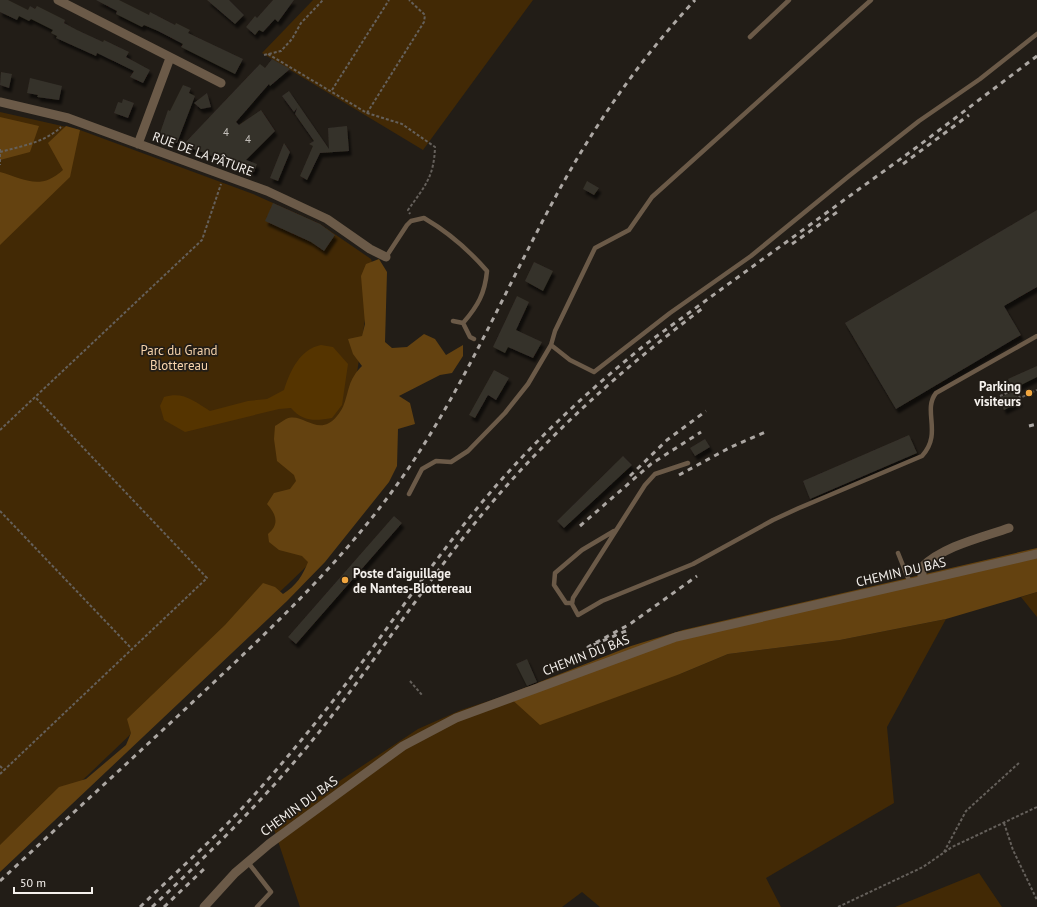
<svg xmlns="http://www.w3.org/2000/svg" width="1037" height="907" viewBox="0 0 1037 907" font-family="'PT Sans',sans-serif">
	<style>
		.green { fill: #422905 }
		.forest { fill: #644210 }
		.water { fill: #553400 }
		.building { fill: #36312a; filter: url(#shadow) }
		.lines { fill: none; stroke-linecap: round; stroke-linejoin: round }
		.path { stroke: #65605b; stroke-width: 2; stroke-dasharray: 3 2; stroke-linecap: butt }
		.service { stroke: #6b5a48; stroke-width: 4.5 }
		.minor { stroke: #6b5a48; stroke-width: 9 }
		.rail { stroke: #aca7a3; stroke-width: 3; stroke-dasharray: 5 5; stroke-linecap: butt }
		.poi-dot { fill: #f1a63f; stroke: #221d17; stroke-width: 1.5 }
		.labels { text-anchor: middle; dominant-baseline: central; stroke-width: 3.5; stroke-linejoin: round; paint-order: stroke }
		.number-label { font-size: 11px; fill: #c5c1bc }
		.street-label { font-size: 13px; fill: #f5f1ed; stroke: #221d17 }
		.park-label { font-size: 13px; fill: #f7d4ac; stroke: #221d17 }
		.poi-label { font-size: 13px; font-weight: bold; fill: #f5f1ed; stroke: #221d17; text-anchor: end }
	</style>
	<defs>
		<filter id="shadow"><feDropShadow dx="2.5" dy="4.5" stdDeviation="1" flood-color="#0009"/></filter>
	</defs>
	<rect width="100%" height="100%" fill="#221d17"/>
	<!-- green -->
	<path class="green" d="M313 0H533L423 150 262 53Z
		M0 112 80 130 253 194 320 224 371 259 373 265 332 542 0 859Z
		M1037 592V617L1021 597Z
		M946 619 887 727 894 803 766 878 781 907H600L582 892 562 907H300L274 829 341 780 418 729 461 710 507 695 680 674 728 654 840 640Z
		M979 873 1002 907H895Z"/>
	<!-- forest -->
	<path class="forest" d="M0 117 39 126 30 152 0 160Z
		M66 126 80 130 70 177 0 245V172C25 179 40 191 63 170L48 143Z
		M379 259 387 272 385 342 392 348 407 347 424 334 435 339 446 355 463 345V356L452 373 440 375 399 396 410 403 415 424 398 429 397 466 389 482 325 562 287 601 0 872V845L59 787 86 779 126 745 131 733 127 719 225 625 263 583 275 587 283 594C296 586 303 575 308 562L302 556 279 550 269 542 268 534C280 524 276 514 267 504L274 493 290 489 296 481 294 475 277 461 274 439 275 426C279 424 282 421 286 419 303 411 318 439 337 416 348 404 346 388 354 376 356 372 359 369 362 366L353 354 348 339 362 336 365 324 361 276 366 264Z
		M1037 548V592L946 619 840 640 728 654 680 674 540 725 507 695 631 646 683 630Z"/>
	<!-- water -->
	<path class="water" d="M321 345 333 347 348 364 342 405 332 418C315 421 303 422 291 408L279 409 185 432 164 420 160 406 164 397C183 391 194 401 210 411L248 401 267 399 284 390C290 371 300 349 321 345Z"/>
	<!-- building -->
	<path class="building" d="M0 0H8L28 10 30 6 35 9 37 6 65 20 64 23 77 30 103 42 104 40 129 52 126 57 150 70 143 83 130 77 134 71 97 53 96 56 56 38 57 36 51 33 53 30 31 19 29 21 19 16 17 20 0 12Z
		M96 0H119L149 15 150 12 175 25 176 23 190 30 188 33 243 59 235 74 181 47 183 44 158 31 144 25 142 27 116 14 117 11Z
		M207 0H229L244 15 235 24Z
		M273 0H294L278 22 275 19 263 32 259 30 255 35 246 27 255 16 257 18Z
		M272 59 290 69 270 86 269 84 236 122 239 125 261 110 275 131 246 160 257 164 254 172 183 145 260 64 265 68Z
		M1 72 12 74 9 88 0 85Z
		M30 78 62 86 59 100 37 97 38 95 27 93Z
		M183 85 191 88 189 93 195 96 177 143 162 137 160 133 168 110 170 111Z
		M289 91 329 149 328 128 347 126 349 151 320 153 307 180 300 176 313 146 309 144 314 141 295 114 297 108 294 112 282 96Z
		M207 93 211 107 201 109 194 103Z
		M123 99 134 103 128 118 114 113 118 102 122 103Z
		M284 143 290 152 278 181 270 178Z
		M587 181 599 188 594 195 583 189Z
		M273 203 320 224 335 235 324 251 311 242 265 221Z
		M1037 210V287L1004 306 1021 335 896 409 845 323Z
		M534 262 553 271 543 291 525 281Z
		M517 296 529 302 516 330 542 342 533 358 508 347 505 353 493 347Z
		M1037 366V377L1013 389 1008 379Z
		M494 370 509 378 496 400 488 395 475 418 469 415Z
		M1015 391 1020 402 1004 410 999 398Z
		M909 435 917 453 810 499 803 481Z
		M705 439 710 447 695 456 690 448Z
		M623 456 632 465 564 528 557 521Z
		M394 516 402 523 296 644 288 637Z
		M527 659 537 682 527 686 516 664Z"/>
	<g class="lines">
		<!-- path -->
		<path class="path" d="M268 54 367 113 402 124 435 147C434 177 425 186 408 210L410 214
			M264 55 281 51 292 39 301 23 323 0
			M332 90 389 0
			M367 113 424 22 425 15 409 0
			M0 149V165
			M0 152C21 146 44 143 61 127
			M1000 396 1016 389 1020 398 1037 390
			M0 430 202 240 221 184
			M0 511 132 649
			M410 681 422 695
			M0 766 4 770
			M0 774 207 578 36 398
			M1004 823 1013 850 1037 900
			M944 852 966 811 1020 762
			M838 907 923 867 952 847 1037 807"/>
		<!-- service -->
		<path class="service" d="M871 0 652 197 629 230 595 248 555 331 551 345 570 360 594 372 670 313 751 256 849 176 919 121 980 79 1037 34
			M750 37 789 0
			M386 257 407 225 411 221 424 218C448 232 468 249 487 271 485 293 478 306 463 323L453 321
			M463 323 470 337 474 339
			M688 463 655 474 645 485 573 598 572 604 578 615 602 601 693 564 773 520 799 508 922 456C943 433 922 411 936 393L1037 336
			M409 494 422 469 436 461 451 462 468 451 505 413 528 384 551 345
			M898 553 910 583
			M572 603H566L554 585 555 573 582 550 614 531
			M247 861 271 892 257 907"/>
		<!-- minor -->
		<path class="minor" d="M58 0 221 83
			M0 102 68 118 267 191 327 219 370 249 386 257
			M138 144 170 58
			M922 580V567C944 546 980 538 1009 528
			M204 907 235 873 269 844 403 746 456 718 676 637 1037 554"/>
		<!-- rail -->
		<path class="rail" d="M903 164 969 115
			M792 244 840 210
			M1029 426 1037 424
			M679 475 731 447 768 431
			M630 476 667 440 706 411
			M580 526 651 464 701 432
			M626 631 588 647 630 624 697 576
			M0 881C65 820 131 760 196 699 273 627 348 557 408 469 466 383 507 286 557 194 595 124 641 58 695 0
			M140 907C169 879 199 852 228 823 261 789 291 753 321 716 374 650 420 578 474 512 525 449 583 395 646 344L917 147 1037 56
			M152 907C214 849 274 790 327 722 384 649 434 570 495 499 558 426 626 366 703 308
			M164 907 205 868"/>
	</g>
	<!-- markers -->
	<g class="poi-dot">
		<circle cx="1029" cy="393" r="4"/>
		<circle cx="345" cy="580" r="4"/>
	</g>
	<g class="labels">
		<!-- number labels -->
		<g class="number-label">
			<text x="226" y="132">4</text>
			<text x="248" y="139">4</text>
		</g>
		<!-- street labels -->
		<g class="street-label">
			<text transform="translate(203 154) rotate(20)">RUE DE LA PÂTURE</text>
			<text transform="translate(901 572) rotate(-13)">CHEMIN DU BAS</text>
			<text transform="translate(586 655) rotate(-21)">CHEMIN DU BAS</text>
			<text transform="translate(299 806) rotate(-36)">CHEMIN DU BAS</text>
		</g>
		<!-- park labels -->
		<g class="park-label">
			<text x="179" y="350">Parc du Grand<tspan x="179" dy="15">Blottereau</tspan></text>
		</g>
		<!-- poi labels -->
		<g class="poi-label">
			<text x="1021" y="386">Parking<tspan x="1021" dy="15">visiteurs</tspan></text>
			<text x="353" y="573" text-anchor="start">Poste d’aiguillage<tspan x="353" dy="15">de Nantes-Blottereau</tspan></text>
		</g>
	</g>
	<!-- scale -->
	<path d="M14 887v6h78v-6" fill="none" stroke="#f5f1ed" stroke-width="2"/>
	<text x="20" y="887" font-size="12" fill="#f5f1ed" stroke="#221d17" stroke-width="3" paint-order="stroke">50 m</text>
</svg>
